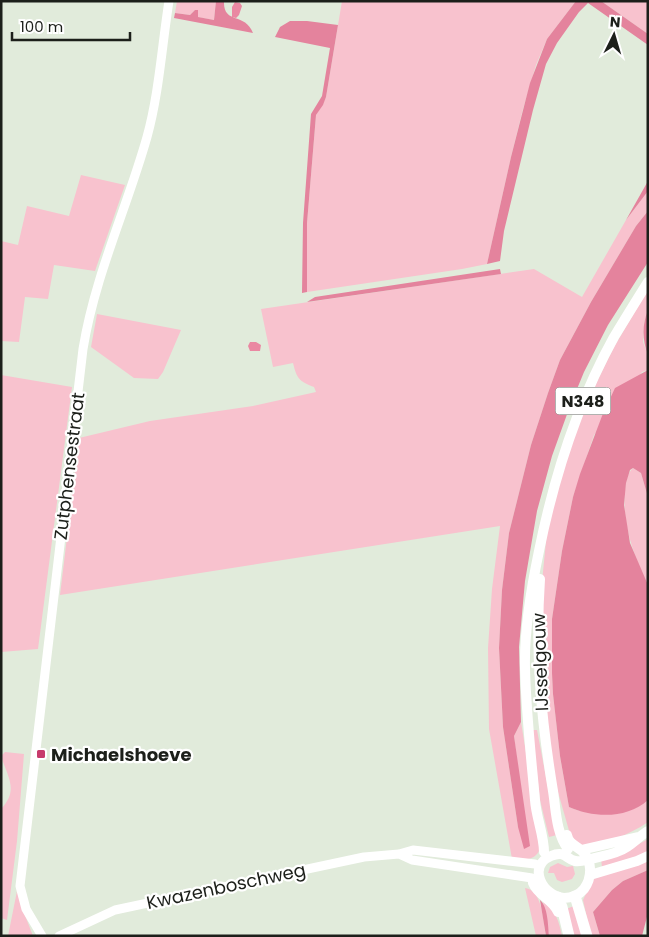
<svg xmlns="http://www.w3.org/2000/svg" width="649" height="937" viewBox="0 0 649 937" font-family="Poppins,sans-serif">
	<style>
		.green { fill: #f8c2ce }
		.forest { fill: #e4839d }
		.water { fill: #ea88a2 }
		.lines { fill: none; stroke-linecap: round; stroke-linejoin: round }
		.secondary { stroke: #fff; stroke-width: 9 }
		.primary { stroke: #fff; stroke-width: 10 }
		.highway { stroke: #fff; stroke-width: 11 }
		.poi-dot { fill: #c73b6c; stroke: #fff; stroke-width: 2 }
		.labels { text-anchor: middle; dominant-baseline: central; stroke-width: 4.5; stroke-linejoin: round; paint-order: stroke }
		.shield { fill: #fff; stroke: #60625f; stroke-width: 1 }
		.shield-label { font-size: 16px; font-weight: bold; fill: #1c1f1a }
		.street-label { font-size: 18px; fill: #1c1f1a; stroke: #fff }
		.poi-label { font-size: 18px; font-weight: bold; fill: #1c1f1a; stroke: #fff; text-anchor: start }
	</style>
	<rect width="100%" height="100%" fill="#e1ebdb"/>
	<!-- green -->
	<path class="green" d="M177 1H216L214 20 197 17 198 10H195L190 15 175 13Z
		M342 1H576L547 39 536 65 523 109 511 157 487 264 462 269 307 292V223L316 115 323 104 326 97Z
		M601 1H648V34Z
		M81 175 125 185 95 271 54 265 48 299 25 297 19 342 1 341V241L18 245 27 206 69 216Z
		M648 191V211L636 226 591 302 560 360 548 393 531 445 509 533 502 590 499 648 503 727 518 827 517 760 514 736 521 722 539 833V851C533 862 523 859 512 859L489 729 488 648 492 589 500 526 60 595 79 438 150 421 253 406 316 392 314 387C299 381 297 379 293 363L273 367 261 309 534 269 582 297 626 220Z
		M648 290V310L644 322 643 342 648 355V370L642 372 594 435 573 497 562 551 552 619V666L553 694 560 756 569 807C592 817 629 817 648 800V822C636 831 596 850 582 845 576 843 573 838 570 834L552 771 544 724 542 582 547 531 554 501 579 418 614 347Z
		M97 314 181 330 163 372 158 379 134 378 91 347Z
		M1 375 72 387 38 649 1 652Z
		M633 468 641 473 648 497V585C633 554 622 524 625 490 626 482 627 474 633 468Z
		M532 730H537L557 835 549 837 540 800Z
		M5 752 24 754 17 841 7 920 1 918V809C18 791 9 779 2 759V755Z
		M648 839V853L602 867 601 859 621 854Z
		M648 860V870L623 881 612 890 593 912 600 936H591L583 900 593 879Z
		M558 863 567 867 573 866 575 874 572 879 562 882 557 880 554 873H548L550 867Z
		M525 888C543 890 543 922 546 936H536Z
		M17 891 21 905 33 936H8Z
		M543 902C556 909 559 922 562 936H549Z
		M574 906 582 936H571L566 909Z"/>
	<!-- forest -->
	<path class="forest" d="M216 1H224C223 25 245 12 253 33L174 18 175 13 190 15 195 10H198V17L214 20Z
		M576 1H601L648 34V45L588 3 579 12 557 43 546 64 533 110 504 231 500 261 487 264 511 157 530 83 547 39Z
		M290 21H307L338 25 326 97 323 105 316 115 307 223V292L302 293 303 223 311 114 322 96 330 48 275 37 280 27Z
		M648 181V191L626 220Z
		M648 211V262L608 325 584 372 570 406 552 456 537 511 525 581 519 647 521 722 514 736 530 846 524 849 518 827 503 727 499 648 502 590 509 533 531 445 548 393 560 360 591 302 636 226Z
		M500 269 501 274 307 302 315 297Z
		M648 310V355C642 339 642 325 648 310Z
		M648 370V497L641 473 633 468 630 470 626 483 624 505 630 543 648 585V800C627 819 594 818 569 807L560 756 553 694 552 673V619L562 551 573 497 580 474 602 416 615 388Z
		M648 870V913L642 936H600L593 912 612 890 623 881Z
		M540 900C548 907 548 925 549 936H546Z"/>
	<!-- water -->
	<path class="water" d="M235 2 240 3 242 6 239 15 236 18 232 17V7Z
		M250 342H256L261 345 260 351H250L248 346Z"/>
	<g class="lines">
		<!-- secondary -->
		<path class="secondary" d="M399 854 412 860 532 878
			M42 936 26 909 20 886 83 349C95 275 127 208 147 137 159 94 162 45 169 1
			M59 936 115 910 364 857 399 854 413 850 535 864"/>
		<!-- primary -->
		<path class="primary" d="M540 579C535 653 541 718 553 791 556 810 556 833 568 849
			M567 835C569 844 575 845 582 851 593 861 592 878 584 889 579 895 571 898 564 898 542 896 527 866 551 856 565 850 566 859 575 861 580 862 586 860 591 859 602 856 617 854 627 847 634 842 640 836 648 831
			M581 850 638 837
			M544 852C544 835 536 817 535 800 531 756 526 712 525 668 524 629 531 589 539 551 554 477 577 404 614 337 625 319 636 301 648 282
			M590 875 637 861 648 856
			M533 883C538 896 553 899 558 912"/>
		<!-- highway -->
		<path class="highway" d="M575 896 587 936
			M558 897 562 907 569 936"/>
	</g>
	<!-- markers -->
	<rect class="poi-dot" x="36" y="749" width="10" height="10" rx="2.5"/>
	<g class="labels">
		<!-- shield labels -->
		<rect class="shield" x="555.5" y="387.5" width="55" height="27" rx="4"/>
		<g class="shield-label">
			<text x="583" y="401">N348</text>
		</g>
		<!-- street labels -->
		<g class="street-label">
			<text transform="translate(69 466) rotate(-83)">Zutphensestraat</text>
			<text transform="translate(540 662) rotate(-92)">IJsselgouw</text>
			<text transform="translate(226 886) rotate(-12)">Kwazenboschweg</text>
		</g>
		<!-- poi labels -->
		<g class="poi-label">
			<text x="51" y="754">Michaelshoeve</text>
		</g>
	</g>
	<!-- border -->
	<rect width="649" height="937" fill="none" stroke="#1c1f1a" stroke-width="5"/>
	<!-- north arrow -->
	<g transform="translate(614 35) rotate(5)" stroke="#ffffff" stroke-width="4" paint-order="stroke">
	<path d="M0-4L9 19L0 12L-9 19Z" fill="#1c1f1a"/>
	<text y="-8" font-size="14" font-weight="bold" text-anchor="middle" fill="#1c1f1a">N</text>
	</g>
	<!-- scale -->
	<path d="M12 32v8h118v-8" fill="none" stroke="#1c1f1a" stroke-width="2.5"/>
	<text x="20" y="32" font-size="15" fill="#1c1f1a" stroke="#ffffff" stroke-width="4" paint-order="stroke">100 m</text>
</svg>
